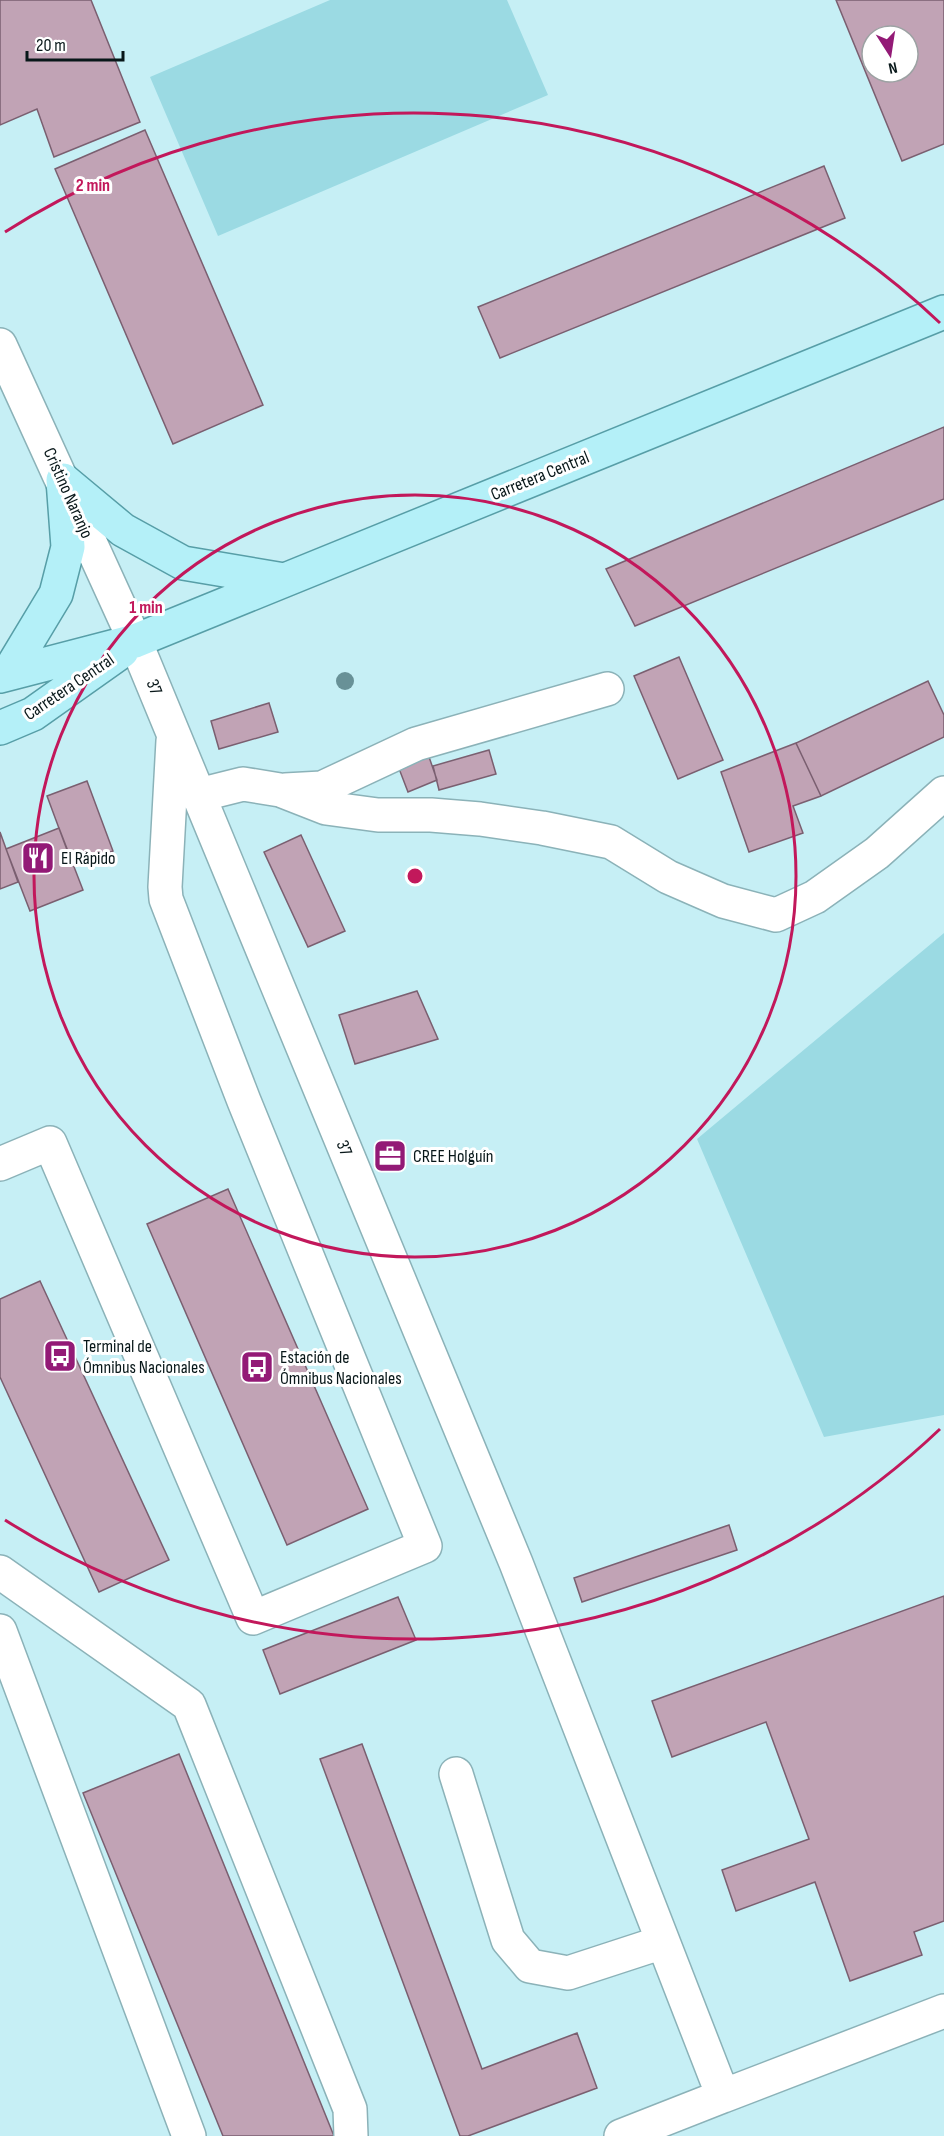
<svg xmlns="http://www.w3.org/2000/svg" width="944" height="2136" viewBox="0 0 944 2136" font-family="'Sofia Sans Condensed',sans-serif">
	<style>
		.green { fill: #9bdae3 }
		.building { fill: #c1a3b5; stroke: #7a5f70; stroke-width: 1.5; fill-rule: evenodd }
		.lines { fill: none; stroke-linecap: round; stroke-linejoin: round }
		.minor-casing { stroke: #8bb2b8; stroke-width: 36 }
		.major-casing { stroke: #579ea7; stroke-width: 36 }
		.minor { stroke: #fff; stroke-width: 33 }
		.major { stroke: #b4f0f8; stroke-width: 33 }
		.tree { fill: #689197 }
		.ring { fill: none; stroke: #c2185b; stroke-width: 3 }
		.labels { text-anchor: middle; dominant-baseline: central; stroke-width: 6; stroke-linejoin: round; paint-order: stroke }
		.street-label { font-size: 18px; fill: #081719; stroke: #fff }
		.poi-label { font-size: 18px; fill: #081719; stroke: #fff; text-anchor: start }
		.centre { fill: #c2185b; stroke: #fff; stroke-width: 3 }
		.ring-label { font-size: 18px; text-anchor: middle; font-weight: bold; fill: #c2185b; stroke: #fff; stroke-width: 6; stroke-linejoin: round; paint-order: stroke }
	</style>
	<rect width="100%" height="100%" fill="#c6eff5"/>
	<!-- green -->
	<path class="green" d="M330 0H507L548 95 218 236 150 77Z
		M944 933V1415L824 1437 697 1139Z"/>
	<!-- building -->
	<path class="building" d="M0 0H91L140 122 54 157 37 109 0 125Z
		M836 0H944V144L902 161ZM872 36H908V72H872Z
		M145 130 263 405 173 444 55 169Z
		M824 166 845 218 500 358 478 307Z
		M944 427V499L635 626 606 569Z
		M679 657 723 760 678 779 634 676Z
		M928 681 944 715V737L821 796 796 743Z
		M269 703 278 732 219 749 211 721Z
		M796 743 821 796 793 806 803 833 749 852 721 772Z
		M489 750 496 774 439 790 433 766Z
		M428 754 437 780 408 792 398 766Z
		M87 781 113 851 73 866 47 796Z
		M59 828 83 890 30 911 6 849Z
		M0 832 18 882 0 889Z
		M301 835 345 931 308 947 264 852Z
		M417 991 438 1039 355 1064 339 1015Z
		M228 1189 368 1509 287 1545 147 1224Z
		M40 1281 169 1560 99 1592 0 1377V1299Z
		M729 1525 737 1550 582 1602 574 1578Z
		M944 1596V1921L914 1932 922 1955 850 1981 815 1882 736 1911 722 1870 809 1839 766 1722 672 1757 652 1701Z
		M398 1597 416 1640 280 1694 263 1650Z
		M362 1744 482 2069 577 2033 597 2088 468 2136H460L320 1759Z
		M179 1754 334 2136H223L83 1793Z"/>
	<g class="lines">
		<defs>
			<path id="minor" d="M0 345 135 641 516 1563 723 2096 944 2011
				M285 790 322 788 416 744 607 689
				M199 795 243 784 280 790 326 808 378 815H431L480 819 542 828 611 842 668 877 723 901 776 915 815 897 877 853 944 793
				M0 1164 50 1143 253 1618 425 1546 244 1101 166 899 165 887 173 741
				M0 1572 189 1705 350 2109 351 2136
				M0 1631 189 2136
				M456 1774 508 1940 530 1966 568 1973 663 1942
				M621 2136 723 2096"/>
			<path id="major" d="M63 480 123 530 183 563 284 580
				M9 672 56 594 68 547 63 480
				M0 676 135 641 944 312
				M0 728 33 714 122 651"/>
		</defs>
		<!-- minor casing -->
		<use href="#minor" class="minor-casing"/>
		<!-- major casing -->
		<use href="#major" class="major-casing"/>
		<!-- minor -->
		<use href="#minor" class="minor"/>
		<!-- major -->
		<use href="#major" class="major"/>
	</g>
	<!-- trees -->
	<circle class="tree" cx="345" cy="681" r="9"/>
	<!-- distance rings -->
	<g class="ring">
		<circle cx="415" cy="876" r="381"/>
		<path d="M940 1429A763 763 0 0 1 5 1520M5 232A763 763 0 0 1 940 323"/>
	</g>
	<!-- icons -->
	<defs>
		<symbol id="restaurant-square" viewBox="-11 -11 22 22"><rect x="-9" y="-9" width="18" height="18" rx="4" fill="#931a76" stroke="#fff"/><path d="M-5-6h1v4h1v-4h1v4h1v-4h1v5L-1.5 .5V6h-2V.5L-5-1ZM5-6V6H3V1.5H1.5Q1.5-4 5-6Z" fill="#fff"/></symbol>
		<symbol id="office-square" viewBox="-11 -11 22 22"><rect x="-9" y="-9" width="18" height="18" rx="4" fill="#931a76" stroke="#fff"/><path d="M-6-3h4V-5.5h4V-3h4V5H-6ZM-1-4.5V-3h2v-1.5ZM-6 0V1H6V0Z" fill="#fff"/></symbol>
		<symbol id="bus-square" viewBox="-11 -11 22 22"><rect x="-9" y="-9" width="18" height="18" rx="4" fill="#931a76" stroke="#fff"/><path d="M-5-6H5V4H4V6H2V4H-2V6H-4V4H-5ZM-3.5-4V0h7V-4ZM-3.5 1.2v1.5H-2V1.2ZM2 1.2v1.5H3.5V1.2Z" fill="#fff"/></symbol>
	</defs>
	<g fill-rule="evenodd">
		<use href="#restaurant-square" x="19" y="839" width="38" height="38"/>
		<use href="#office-square" x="371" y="1137" width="38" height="38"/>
		<use href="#bus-square" x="41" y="1337" width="38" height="38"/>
		<use href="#bus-square" x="238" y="1348" width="38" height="38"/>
	</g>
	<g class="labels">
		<!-- street labels -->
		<g class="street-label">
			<text transform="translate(540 476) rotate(-22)">Carretera Central</text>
			<text transform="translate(68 493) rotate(66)">Cristino Naranjo</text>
			<text transform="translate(69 687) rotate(-34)">Carretera Central</text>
			<text transform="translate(154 687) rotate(68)">37</text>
			<text transform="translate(344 1148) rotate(68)">37</text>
		</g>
		<!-- poi labels -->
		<g class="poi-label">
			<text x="61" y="858">El Rápido</text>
			<text x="413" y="1156">CREE Holguín</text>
			<text x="83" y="1346">Terminal de<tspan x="83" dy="21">Ómnibus Nacionales</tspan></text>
			<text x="280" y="1357">Estación de<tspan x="280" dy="21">Ómnibus Nacionales</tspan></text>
		</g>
	</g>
	<circle cx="415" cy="876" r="9" class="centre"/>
	<g class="ring-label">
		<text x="93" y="191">2 min</text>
		<text x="146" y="613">1 min</text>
	</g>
	<!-- north arrow -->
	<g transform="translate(890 54) rotate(168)"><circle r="28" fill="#ffffff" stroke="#9ca2a3" stroke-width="1.5"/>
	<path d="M0-4.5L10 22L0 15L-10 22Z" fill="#931a76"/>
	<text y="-9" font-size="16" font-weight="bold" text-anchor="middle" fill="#081719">N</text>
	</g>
	<!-- scale -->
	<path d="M27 51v9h96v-9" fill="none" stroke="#081719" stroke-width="3"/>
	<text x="36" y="51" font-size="18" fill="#081719" stroke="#ffffff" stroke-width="4.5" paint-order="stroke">20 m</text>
</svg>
